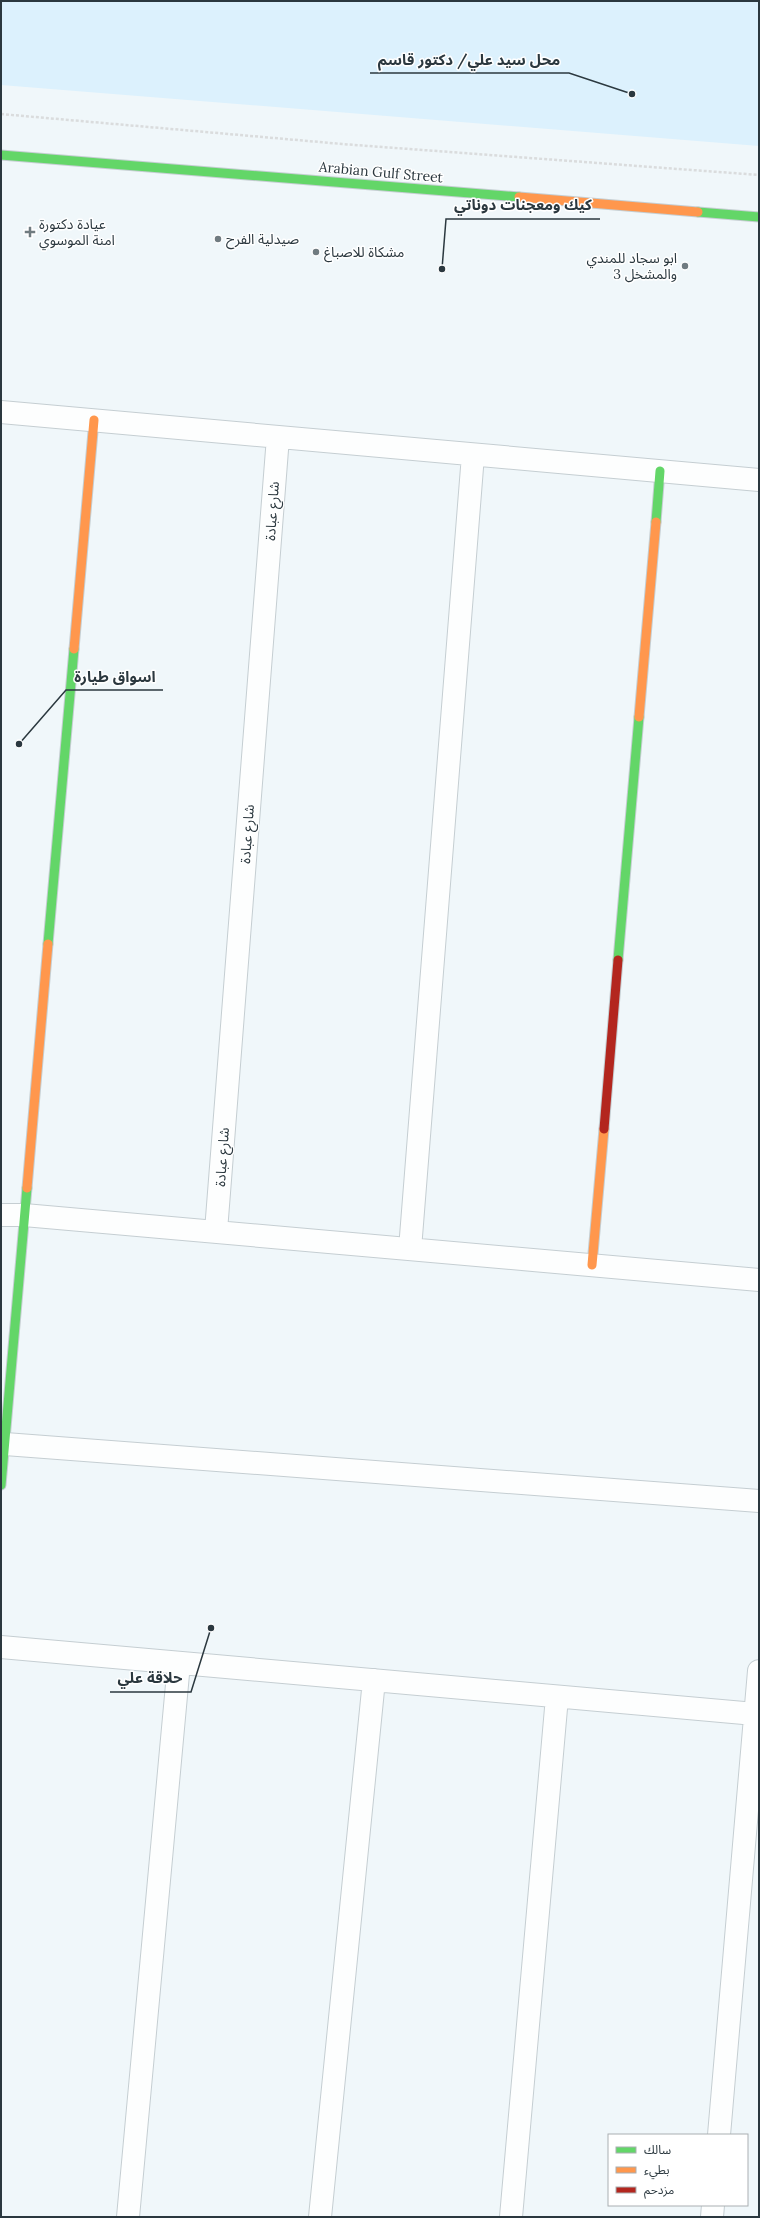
<svg xmlns="http://www.w3.org/2000/svg" width="760" height="2218" viewBox="0 0 760 2218" font-family="Lora,'Noto Sans Arabic',serif">
	<style>
		.green { fill: #dcf1fd }
		.lines { fill: none; stroke-linecap: round; stroke-linejoin: round }
		.street-casing { stroke: #c5ced2; stroke-width: 24 }
		.fast-casing { stroke: #c5ced2; stroke-width: 11 }
		.slow-casing { stroke: #c5ced2; stroke-width: 11 }
		.jam-casing { stroke: #c5ced2; stroke-width: 11 }
		.path { stroke: #dadcdd; stroke-width: 2.5; stroke-dasharray: 3 2; stroke-linecap: butt }
		.street { stroke: #fdfefe; stroke-width: 22 }
		.fast { stroke: #63d668; stroke-width: 9 }
		.slow { stroke: #ff974d; stroke-width: 9 }
		.jam { stroke: #b3261e; stroke-width: 9 }
		.poi-dot { fill: #707b80; stroke: #fff; stroke-width: 1.5 }
		.labels { text-anchor: middle; dominant-baseline: central; stroke-width: 3; stroke-linejoin: round; paint-order: stroke }
		.street-label { font-size: 14px; fill: #2b383f; stroke: #fff }
		.poi-label { font-size: 14px; fill: #2b383f; stroke: #fff; text-anchor: start }
		.leader { fill: none; stroke: #2b383f; stroke-width: 1.5 }
		.callout-dot { fill: #2b383f; stroke: #fff; stroke-width: 1.5 }
		.callout-label { font-size: 15px; text-anchor: middle; font-weight: bold; fill: #2b383f; stroke: #fff; stroke-width: 3; stroke-linejoin: round; paint-order: stroke }
	</style>
	<rect width="100%" height="100%" fill="#f0f7fa"/>
	<!-- green -->
	<path class="green" d="M1 1H759V146L1 85Z"/>
	<g class="lines">
		<defs>
			<path id="street" d="M1 412 759 480
				M1 1215H24L759 1280
				M216 1231 278 437
				M410 1249 473 455
				M5 1444 759 1501
				M1 1647 755 1714
				M719 2135 759 1671
				M128 2217 179 1663
				M320 2217 374 1680
				M511 2217 557 1697
				M712 2217 713 2205"/>
			<path id="fast" d="M1 155 519 197
				M698 212 759 217
				M656 522 660 471
				M48 944 74 649
				M618 960 639 717
				M1 1485 27 1188"/>
			<path id="slow" d="M519 197 698 212
				M74 649 94 420
				M639 717 656 522
				M27 1188 48 944
				M592 1265 604 1129"/>
			<path id="jam" d="M604 1129 618 960"/>
		</defs>
		<!-- street casing -->
		<use href="#street" class="street-casing"/>
		<!-- fast casing -->
		<use href="#fast" class="fast-casing"/>
		<!-- slow casing -->
		<use href="#slow" class="slow-casing"/>
		<!-- jam casing -->
		<use href="#jam" class="jam-casing"/>
		<!-- path -->
		<path class="path" d="M1 114 342 144 759 175"/>
		<!-- street -->
		<use href="#street" class="street"/>
		<!-- fast -->
		<use href="#fast" class="fast"/>
		<!-- slow -->
		<use href="#slow" class="slow"/>
		<!-- jam -->
		<use href="#jam" class="jam"/>
	</g>
	<!-- markers -->
	<g class="poi-dot">
		<path d="M28 226h4v4h4v4h-4v4h-4v-4h-4v-4h4z"/>
		<circle cx="218" cy="239" r="4"/>
		<circle cx="316" cy="252" r="4"/>
		<circle cx="685" cy="266" r="4"/>
	</g>
	<g class="labels">
		<!-- street labels -->
		<g class="street-label">
			<text transform="translate(381 172) rotate(5)">Arabian Gulf Street</text>
			<text transform="translate(272 511) rotate(-86)">شارع عبادة</text>
			<text transform="translate(247 834) rotate(-86)">شارع عبادة</text>
			<text transform="translate(222 1157) rotate(-86)">شارع عبادة</text>
		</g>
		<!-- poi labels -->
		<g class="poi-label">
			<text x="39" y="224">عيادة دكتورة<tspan x="39" dy="16">امنة الموسوي</tspan></text>
			<text x="226" y="239">صيدلية الفرح</text>
			<text x="324" y="252">مشكاة للاصباغ</text>
			<text x="677" y="258" text-anchor="end">ابو سجاد للمندي<tspan x="677" dy="16">والمشخل 3</tspan></text>
		</g>
	</g>
	<!-- callouts -->
	<path class="leader" d="M632 94L569 73H370M442 269L446 219H600M19 744L66 690H163M211 1628L191 1692H110"/>
	<g class="callout-dot">
		<circle cx="632" cy="94" r="4"/>
		<circle cx="442" cy="269" r="4"/>
		<circle cx="19" cy="744" r="4"/>
		<circle cx="211" cy="1628" r="4"/>
	</g>
	<g class="callout-label">
		<text x="469" y="65">محل سيد علي/ دكتور قاسم</text>
		<text x="523" y="210">كيك ومعجنات دوناتي</text>
		<text x="115" y="682">اسواق طيارة</text>
		<text x="150" y="1683">حلاقة علي</text>
	</g>
	<!-- border -->
	<rect width="760" height="2218" fill="none" stroke="#2b383f" stroke-width="4"/>
	<!-- legend -->
	<rect x="608" y="2134" width="140" height="72" fill="#ffffff" stroke="#aaafb2"/>
	<rect x="616" y="2147" width="20" height="6" fill="#63d668" stroke="#aaafb2"/>
	<text x="644" y="2154" font-size="12" fill="#2b383f">سالك</text>
	<rect x="616" y="2167" width="20" height="6" fill="#ff974d" stroke="#aaafb2"/>
	<text x="644" y="2174" font-size="12" fill="#2b383f">بطيء</text>
	<rect x="616" y="2187" width="20" height="6" fill="#b3261e" stroke="#aaafb2"/>
	<text x="644" y="2194" font-size="12" fill="#2b383f">مزدحم</text>
</svg>
